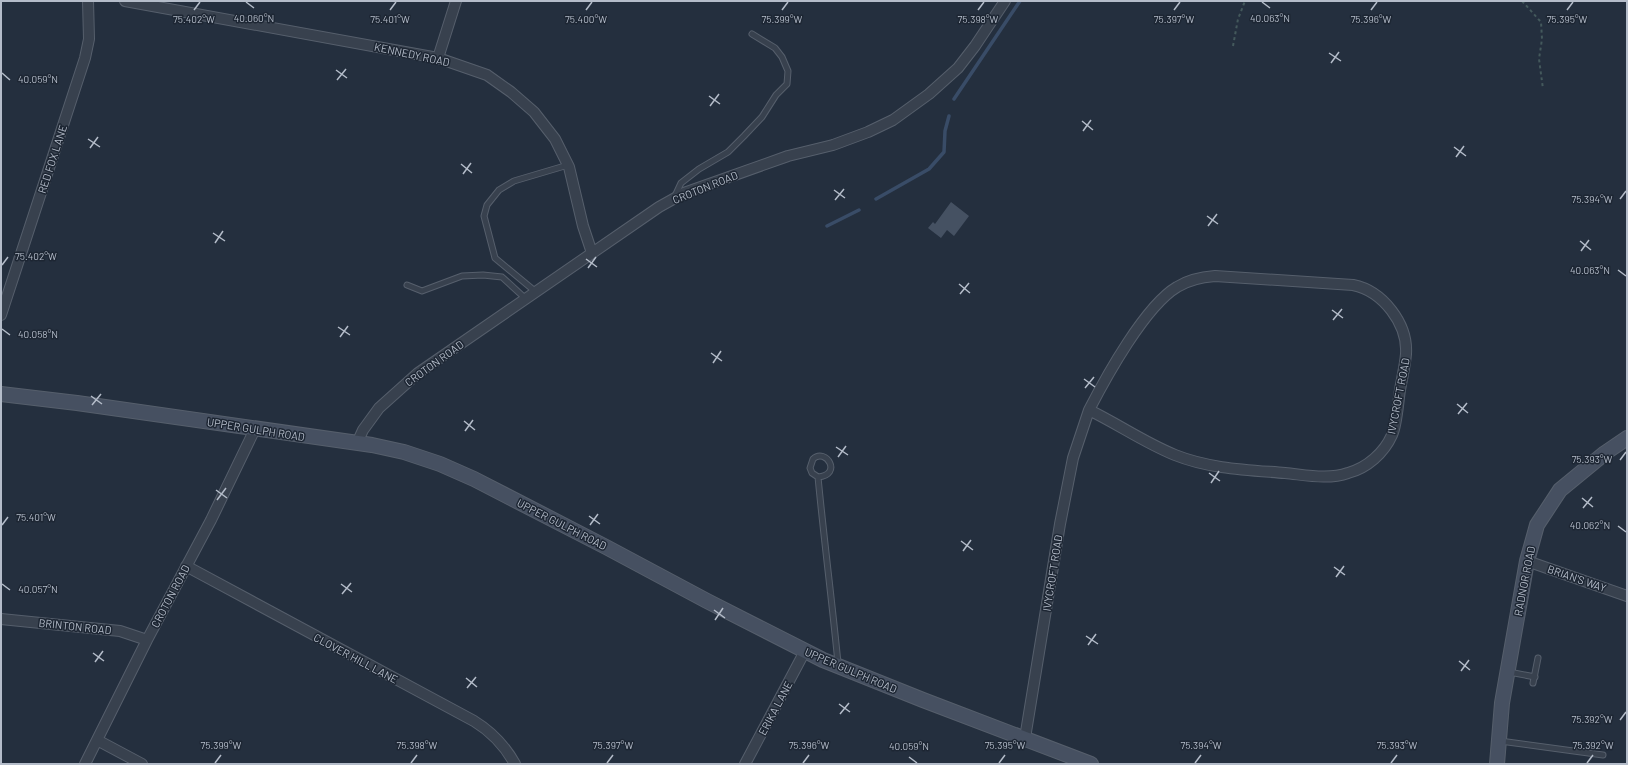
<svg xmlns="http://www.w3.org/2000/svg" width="1628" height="765" viewBox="0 0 1628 765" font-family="Barlow,sans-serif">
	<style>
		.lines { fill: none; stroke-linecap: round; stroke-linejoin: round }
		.stream { stroke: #394c67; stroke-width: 3.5 }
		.building { fill: #455162 }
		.lane-casing { stroke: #565f6c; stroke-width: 7 }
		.street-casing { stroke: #565f6c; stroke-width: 12 }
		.secondary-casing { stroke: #565f6c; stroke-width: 16 }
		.path { stroke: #44595c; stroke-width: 2; stroke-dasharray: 3 3; stroke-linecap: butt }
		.lane { stroke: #38414e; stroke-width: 5 }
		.street { stroke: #38414e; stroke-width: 10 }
		.secondary { stroke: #465061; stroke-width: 14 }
		.ticks { fill: none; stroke: #b4bcc9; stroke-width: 1.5 }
		.labels { text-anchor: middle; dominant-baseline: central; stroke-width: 3; stroke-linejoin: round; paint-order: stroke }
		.street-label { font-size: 11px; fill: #b4bcc9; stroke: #1d2633 }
		.ticks-label { font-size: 10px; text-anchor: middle; fill: #b4bcc9; stroke: #1d2633; stroke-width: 3; stroke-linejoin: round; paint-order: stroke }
	</style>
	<rect width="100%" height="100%" fill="#242f3e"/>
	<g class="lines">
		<!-- stream -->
		<path class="stream" d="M954 99 1020 1
			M876 199 929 169 944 152 945 131 949 116
			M827 226 859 210"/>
	</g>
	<!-- building -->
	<path class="building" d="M951 202 969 216 954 236 947 230 941 238 928 228 933 222 935 224Z"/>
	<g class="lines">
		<defs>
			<path id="lane" d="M675 196 681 183 699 169 728 152 744 136 762 117 776 95 787 84 788 71 782 57 775 48 752 34
				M407 285 422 291 462 276 483 275 502 277 526 299
				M536 292 495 258 484 216 487 205 499 190 514 181 568 165
				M818 477C843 475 826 447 813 459L810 468 812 473 818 477C824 540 832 601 838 663
				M1509 672 1535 677
				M1533 683 1538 658
				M1500 741 1603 755"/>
			<path id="street" d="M125 1 438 58 487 75 511 92 534 112 555 139 569 167 583 226 592 253
				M438 58 456 1
				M1215 276 1353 285C1383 291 1408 324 1406 354 1405 366 1402 378 1400 390 1398 402 1397 425 1392 435 1384 453 1367 468 1348 473 1328 480 1306 475 1285 473 1248 470 1210 469 1175 455 1145 443 1118 424 1089 410 1106 377 1145 306 1177 287 1188 280 1202 277 1215 276Z
				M1 315 85 58 89 39 88 1
				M357 443 363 430 379 408 418 373 659 207 684 193 788 156 833 145 868 132 893 120 929 94 958 68 975 46 1005 1
				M1527 561 1627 596
				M186 566 474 721C492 732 505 746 515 764
				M1 619 120 631 147 640
				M1025 738 1060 524 1073 458 1089 410
				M97 740 142 764
				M85 764 147 640 211 520 255 429
				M745 764 805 651"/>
			<path id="secondary" d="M1 394 77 403 372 445 404 452 440 464 474 479 606 547 707 601 823 660 923 700 1091 764
				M1497 764 1502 703 1527 561 1537 525 1560 490 1605 453 1627 438"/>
		</defs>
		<!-- lane casing -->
		<use href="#lane" class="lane-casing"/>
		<!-- street casing -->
		<use href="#street" class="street-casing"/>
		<!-- secondary casing -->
		<use href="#secondary" class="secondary-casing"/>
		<!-- path -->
		<path class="path" d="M1522 1 1541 22 1542 39 1539 59 1543 89
			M1233 46 1238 19 1245 1"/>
		<!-- lane -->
		<use href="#lane" class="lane"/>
		<!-- street -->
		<use href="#street" class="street"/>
		<!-- secondary -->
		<use href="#secondary" class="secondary"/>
	</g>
	<!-- ticks -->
	<path class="ticks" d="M246 2 254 8M1262 2 1270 8M194 10 200 2M390 10 396 2M586 10 592 2M782 10 788 2M978 10 984 2M1174 10 1180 2M1371 10 1377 2M1567 10 1573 2M1329 53 1341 61M1331 63 1339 52M336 70 347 78M2 73 10 80M337 80 346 69M709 96 720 104M710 106 719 94M1082 121 1093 130M1083 131 1091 120M88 139 100 147M1454 147 1466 156M90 148 98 137M1456 157 1464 146M461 164 472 173M463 174 471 163M834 190 845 198M1620 199 1626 191M835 200 844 189M1207 216 1218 224M1208 226 1217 214M213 233 225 241M1580 241 1591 250M215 243 223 231M1581 251 1589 240M586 259 597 267M2 265 8 257M588 268 596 257M1618 270 1626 276M959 284 970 293M960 294 969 283M1332 310 1343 318M1333 320 1342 309M338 327 350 335M2 329 10 335M340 337 348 326M711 353 722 361M713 363 721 351M1084 379 1095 387M1085 388 1094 377M91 396 102 404M1457 404 1468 413M92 405 101 394M1458 414 1467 403M464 421 475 430M465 431 473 420M836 447 848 455M838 457 846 446M1620 460 1626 452M1209 473 1220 481M1211 483 1219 471M216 490 227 498M1582 498 1593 507M217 500 226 488M1583 508 1592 497M589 516 600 524M2 525 8 517M590 525 598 514M1618 526 1626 532M961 541 973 550M963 551 971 540M1334 567 1345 575M1336 577 1344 566M2 584 10 590M341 584 352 592M342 594 351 583M714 610 725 618M715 620 723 608M1086 636 1098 644M1088 645 1096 634M93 653 104 661M1459 661 1470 670M95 662 103 651M1461 671 1469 660M466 678 477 687M467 688 476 677M839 704 850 712M840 714 849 703M1620 720 1626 712M909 757 917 763M215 763 221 755M411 763 417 755M607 763 613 755M803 763 809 755M999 763 1005 755M1195 763 1201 755M1391 763 1397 755M1587 763 1593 755"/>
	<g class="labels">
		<!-- street labels -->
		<g class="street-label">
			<text transform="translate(412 54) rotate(12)">KENNEDY ROAD</text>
			<text transform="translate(52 159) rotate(-72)">RED FOX LANE</text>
			<text transform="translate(705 187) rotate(-22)">CROTON ROAD</text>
			<text transform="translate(434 363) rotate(-36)">CROTON ROAD</text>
			<text transform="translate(1398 396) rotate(-79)">IVYCROFT ROAD</text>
			<text transform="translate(256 429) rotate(9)">UPPER GULPH ROAD</text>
			<text transform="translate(562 524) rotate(27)">UPPER GULPH ROAD</text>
			<text transform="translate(1052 573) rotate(-81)">IVYCROFT ROAD</text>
			<text transform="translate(1577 578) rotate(19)">BRIAN'S WAY</text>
			<text transform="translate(1524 581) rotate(-79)">RADNOR ROAD</text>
			<text transform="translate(170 596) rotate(-62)">CROTON ROAD</text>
			<text transform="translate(75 626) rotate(6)">BRINTON ROAD</text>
			<text transform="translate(356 658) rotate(28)">CLOVER HILL LANE</text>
			<text transform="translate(851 670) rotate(23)">UPPER GULPH ROAD</text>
			<text transform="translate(775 708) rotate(-62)">ERIKA LANE</text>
		</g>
	</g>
	<g class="ticks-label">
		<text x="1270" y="22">40.063°N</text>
		<text x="254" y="22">40.060°N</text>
		<text x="194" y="23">75.402°W</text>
		<text x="390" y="23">75.401°W</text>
		<text x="586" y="23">75.400°W</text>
		<text x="782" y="23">75.399°W</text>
		<text x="978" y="23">75.398°W</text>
		<text x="1174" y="23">75.397°W</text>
		<text x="1371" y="23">75.396°W</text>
		<text x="1567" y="23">75.395°W</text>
		<text x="38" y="83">40.059°N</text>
		<text x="1592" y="203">75.394°W</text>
		<text x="36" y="260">75.402°W</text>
		<text x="1590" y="274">40.063°N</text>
		<text x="38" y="338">40.058°N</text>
		<text x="1592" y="463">75.393°W</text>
		<text x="36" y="521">75.401°W</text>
		<text x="1590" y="529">40.062°N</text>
		<text x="38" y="593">40.057°N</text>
		<text x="1592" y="723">75.392°W</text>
		<text x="221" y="749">75.399°W</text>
		<text x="417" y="749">75.398°W</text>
		<text x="613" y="749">75.397°W</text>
		<text x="809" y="749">75.396°W</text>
		<text x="1005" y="749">75.395°W</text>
		<text x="1201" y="749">75.394°W</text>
		<text x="1397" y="749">75.393°W</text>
		<text x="1593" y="749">75.392°W</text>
		<text x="909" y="750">40.059°N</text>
	</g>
	<!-- border -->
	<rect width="1628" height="765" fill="none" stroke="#b4bcc9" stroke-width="4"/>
</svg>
